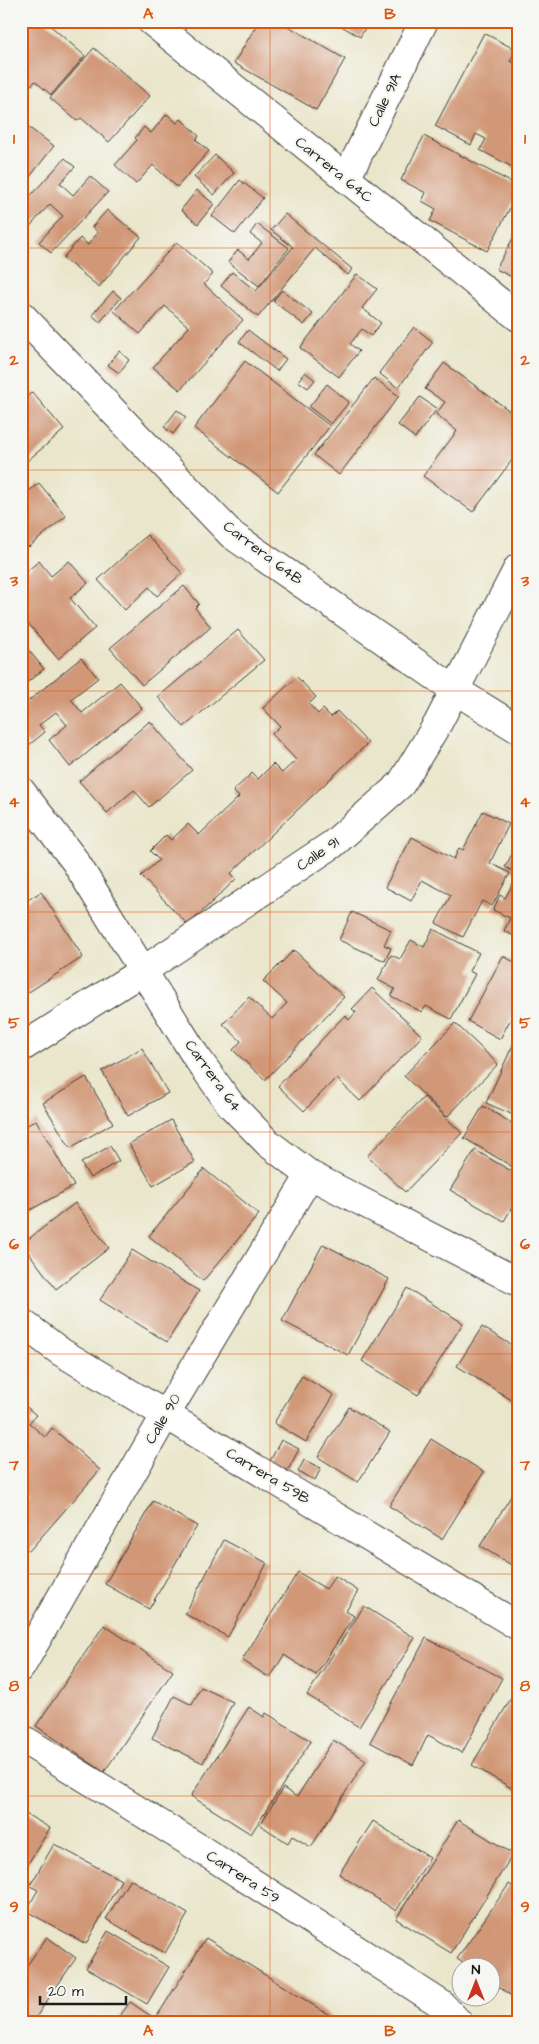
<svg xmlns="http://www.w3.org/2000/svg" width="539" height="2044" viewBox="0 0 539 2044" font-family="'Architects Daughter',sans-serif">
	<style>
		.building { fill: #d19878 }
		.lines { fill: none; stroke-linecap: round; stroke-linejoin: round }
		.minor-casing { stroke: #3b3a36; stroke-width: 30 }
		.minor { stroke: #fff; stroke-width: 28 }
		.grid { fill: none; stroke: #de560d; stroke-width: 1; stroke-opacity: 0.55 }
		.labels { text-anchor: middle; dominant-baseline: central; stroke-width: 4.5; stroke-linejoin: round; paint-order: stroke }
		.street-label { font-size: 15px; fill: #1c1c1c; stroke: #f6f6f2 }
		.neatline { fill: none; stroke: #de560d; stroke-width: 2 }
		.grid-label { font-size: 16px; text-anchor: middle; font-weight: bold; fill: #de560d }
	</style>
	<rect width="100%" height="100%" fill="#f6f6f2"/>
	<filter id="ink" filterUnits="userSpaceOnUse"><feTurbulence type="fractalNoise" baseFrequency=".02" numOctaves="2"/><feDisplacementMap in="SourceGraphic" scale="10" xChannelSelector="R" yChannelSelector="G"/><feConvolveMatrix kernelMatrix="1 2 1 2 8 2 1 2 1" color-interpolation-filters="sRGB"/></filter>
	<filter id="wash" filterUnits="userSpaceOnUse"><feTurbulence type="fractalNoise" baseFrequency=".0096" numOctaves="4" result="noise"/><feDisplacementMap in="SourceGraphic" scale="20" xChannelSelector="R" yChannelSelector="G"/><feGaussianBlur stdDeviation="1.12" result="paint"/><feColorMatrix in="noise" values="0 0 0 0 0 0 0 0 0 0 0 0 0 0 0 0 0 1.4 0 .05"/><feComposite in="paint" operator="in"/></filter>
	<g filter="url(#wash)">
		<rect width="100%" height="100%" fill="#eae6cb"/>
		<g id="blocks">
			<!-- building -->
			<path class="building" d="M21 21H45L85 56 51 95 35 81 32 85 21 75Z
				M259 21H279L345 59 316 110 234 63Z
				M333 21H369L360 37Z
				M484 33 516 50 510 61 518 65V170L480 150 486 139 476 134 471 145 435 126Z
				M94 48 150 96 109 142 81 118 77 121 50 98Z
				M167 114 177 123 181 119 199 136 196 140 209 151 177 187 153 165 136 184 115 165 137 140 135 138 144 127 151 133Z
				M28 127 54 146 21 188V136Z
				M424 136 518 186V193L487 251 430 221 436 209 422 201 426 193 401 180Z
				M215 155 234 173 214 195 194 177Z
				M65 158 75 167 60 183 73 195 90 176 108 192 51 253 39 242 63 216 50 204 24 233 21 230V206Z
				M240 180 263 198 235 234 212 216Z
				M197 190 214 204 198 224 181 210Z
				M107 210 141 237 99 287 63 258 80 238 88 245 98 232 92 227Z
				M285 214 352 269 348 275 315 248 258 317 221 286 232 272 256 291 293 247 271 230Z
				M257 224 289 248 259 286 228 262 238 250 249 259 262 243 250 234Z
				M518 229V280L496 269Z
				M177 242 213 274 204 284 243 320 180 390 153 367 189 327 165 306 140 334 114 311Z
				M357 274 377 289 362 308 381 323 371 336 362 329 350 344 359 351 339 377 300 348Z
				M282 290 313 314 304 325 273 301Z
				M113 291 121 298 100 322 92 315Z
				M414 327 433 342 398 388 379 373Z
				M248 330 286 359 277 371 239 342Z
				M119 351 129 360 119 373 108 365Z
				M245 361 330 426 278 492 194 428Z
				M444 363 518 417V452L473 512 423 476 457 431 436 414 445 402 425 389Z
				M305 372 315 380 308 388 298 381Z
				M374 378 399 396 339 475 314 455Z
				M327 384 349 402 331 424 309 407Z
				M32 392 64 430 21 466V402Z
				M420 397 437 409 415 438 398 425Z
				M177 410 186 417 173 434 164 427Z
				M39 483 66 516 29 547 21 538V497Z
				M147 535 182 573 157 596 149 587 125 610 98 580Z
				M39 561 51 576 69 561 88 583 70 598 95 628 58 659 21 615V576Z
				M184 586 199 604 195 608 211 627 142 685 110 648Z
				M238 630 264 660 184 727 158 697Z
				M21 641 44 669 21 687Z
				M81 658 98 678 71 699 82 713 120 682 142 708 70 767 49 740 67 725 56 712 39 725 45 732 29 745 21 735V707Z
				M297 677 316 697 309 704 318 714 323 709 331 717 337 711 368 743 231 873 236 879 188 925 141 876 159 860 150 851 166 835 171 840 188 824 199 835 239 797 233 791 252 773 258 779 273 764 282 773 296 760 272 734 280 726 263 708Z
				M150 721 192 770 149 807 134 790 107 813 79 781Z
				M483 811 509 824 490 863 510 873 492 906 482 901 463 937 436 923 451 895 422 880 411 901 385 887 412 837 454 859 459 848 463 850Z
				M518 843V874L505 867Z
				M518 875V938L504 931 510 918 493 910 500 895 505 898Z
				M41 892 83 957 21 997V904Z
				M352 912 391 930 384 945 391 948 385 961 339 940Z
				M433 929 479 953 469 971 475 974 451 1019 426 1006 422 1012 391 996 395 989 378 980 391 955 400 959 411 940 424 947Z
				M294 950 344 997 265 1080 233 1050 241 1041 223 1024 249 997 272 1019 287 1003 263 981Z
				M503 956 518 964V1005L500 1039 468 1021Z
				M372 988 422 1036 360 1101 336 1078 304 1111 278 1086 345 1015 349 1020 356 1012 352 1009Z
				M455 1023 498 1064 447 1117 404 1076Z
				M518 1034V1117L486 1103Z
				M142 1048 168 1093 128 1116 102 1071Z
				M86 1077 113 1123 70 1148 43 1103Z
				M424 1097 462 1133 405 1192 367 1156Z
				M483 1106 518 1127V1170L464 1138Z
				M36 1120 74 1186 21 1215V1129Z
				M171 1120 195 1162 153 1186 129 1144Z
				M110 1146 119 1161 90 1178 81 1163Z
				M475 1150 518 1175V1197L504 1221 450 1190Z
				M204 1169 259 1214 203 1281 149 1236Z
				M75 1203 109 1248 56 1289 22 1244Z
				M323 1244 389 1279 348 1355 282 1321Z
				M132 1250 199 1291 167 1342 100 1300Z
				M407 1288 463 1323 418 1395 362 1361Z
				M482 1327 518 1349V1404L457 1366Z
				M302 1376 334 1395 306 1442 274 1423Z
				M21 1402 36 1415 29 1423 45 1437 52 1428 100 1470 29 1551 21 1544V1507L28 1499 21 1493V1472L25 1469 21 1466Z
				M349 1407 390 1432 358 1482 318 1457Z
				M431 1439 484 1472 442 1539 389 1506Z
				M281 1440 299 1449 286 1474 268 1465Z
				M304 1460 321 1468 315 1480 298 1472Z
				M518 1485V1569L480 1546Z
				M153 1501 197 1526 149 1609 105 1584Z
				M224 1540 267 1563 228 1637 185 1614Z
				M298 1572 326 1589 335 1576 358 1591 346 1611 354 1616 316 1675 284 1655 270 1678 242 1660Z
				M364 1606 415 1638 359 1727 307 1695Z
				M104 1625 173 1671 104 1772 36 1726Z
				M426 1638 502 1678 462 1753 428 1735 413 1765 370 1742Z
				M201 1687 233 1702 203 1763 152 1738 174 1696 192 1705Z
				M514 1693 518 1695V1792L472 1765Z
				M249 1707 264 1717 266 1713 311 1741 251 1834 191 1796Z
				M333 1740 366 1760 311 1847 292 1836 288 1843 260 1825 283 1788 297 1797Z
				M21 1811 50 1828 21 1875Z
				M458 1820 513 1854 451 1953 396 1919Z
				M373 1821 430 1858 396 1911 339 1874Z
				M54 1844 121 1880 86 1944 26 1911 38 1890 30 1886Z
				M130 1879 188 1914 165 1953 106 1919Z
				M509 1884 518 1890V1990L513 1997 492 1982V1966H468L457 1959Z
				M108 1931 169 1967 147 2004 86 1968Z
				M47 1937 76 1958 32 2023H29L21 2018V1974Z
				M206 1938 342 2023H164L156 2018Z
				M130 2002 161 2023H120L117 2020Z"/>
		</g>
	</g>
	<g filter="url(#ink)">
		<use href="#blocks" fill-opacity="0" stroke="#3b3a36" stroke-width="1"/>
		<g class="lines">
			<defs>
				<path id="minor" d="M151 21 518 317
					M346 179 424 21
					M21 315 232 535 455 690 518 729
					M21 791 75 861 195 1055 231 1105 268 1143 310 1175 518 1282
					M21 1048 144 970 333 844 401 784 438 723 518 568
					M21 1322 61 1352 518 1626
					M21 1667 166 1414 310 1175
					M21 1738 199 1848 441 2004 459 2023"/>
			</defs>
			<!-- minor casing -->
			<use href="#minor" class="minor-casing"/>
			<!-- minor -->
			<use href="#minor" class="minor"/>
		</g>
	</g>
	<!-- grid -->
	<path class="grid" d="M270 21V2023M21 248H518M21 470H518M21 691H518M21 912H518M21 1132H518M21 1354H518M21 1574H518M21 1796H518"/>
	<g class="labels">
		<!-- street labels -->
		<g class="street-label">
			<text transform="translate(385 100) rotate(-64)">Calle 91A</text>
			<text transform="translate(334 170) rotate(39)">Carrera 64C</text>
			<text transform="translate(263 553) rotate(37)">Carrera 64B</text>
			<text transform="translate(318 854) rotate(-35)">Calle 91</text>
			<text transform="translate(213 1076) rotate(54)">Carrera 64</text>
			<text transform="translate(163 1419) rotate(-60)">Calle 90</text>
			<text transform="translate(268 1476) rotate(31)">Carrera 59B</text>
			<text transform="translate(243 1877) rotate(33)">Carrera 59</text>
		</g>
	</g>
	<!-- margin -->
	<rect width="539" height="2044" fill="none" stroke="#f6f6f2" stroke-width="55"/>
	<!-- north arrow -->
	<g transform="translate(476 1982)"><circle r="24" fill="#f6f6f2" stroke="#9f9f9c"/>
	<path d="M0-4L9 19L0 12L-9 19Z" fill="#c8321e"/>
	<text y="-8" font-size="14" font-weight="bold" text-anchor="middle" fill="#1c1c1c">N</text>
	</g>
	<!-- scale -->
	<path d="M40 1996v8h86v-8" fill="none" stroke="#1c1c1c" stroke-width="2.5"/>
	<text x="48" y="1996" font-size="15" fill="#1c1c1c" stroke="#f6f6f2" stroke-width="4" paint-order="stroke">20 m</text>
	<rect x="28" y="28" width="484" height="1988" class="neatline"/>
	<g class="grid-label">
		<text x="148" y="19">A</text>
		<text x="390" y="19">B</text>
		<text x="14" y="144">1</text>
		<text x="525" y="144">1</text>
		<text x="14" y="365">2</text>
		<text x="525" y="365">2</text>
		<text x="14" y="586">3</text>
		<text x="525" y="586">3</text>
		<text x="14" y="807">4</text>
		<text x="525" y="807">4</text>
		<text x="14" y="1028">5</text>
		<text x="525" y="1028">5</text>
		<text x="14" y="1249">6</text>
		<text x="525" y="1249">6</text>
		<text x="14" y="1470">7</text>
		<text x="525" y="1470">7</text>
		<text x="14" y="1691">8</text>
		<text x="525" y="1691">8</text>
		<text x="14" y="1912">9</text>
		<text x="525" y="1912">9</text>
		<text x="148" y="2036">A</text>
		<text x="390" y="2036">B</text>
	</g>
</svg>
